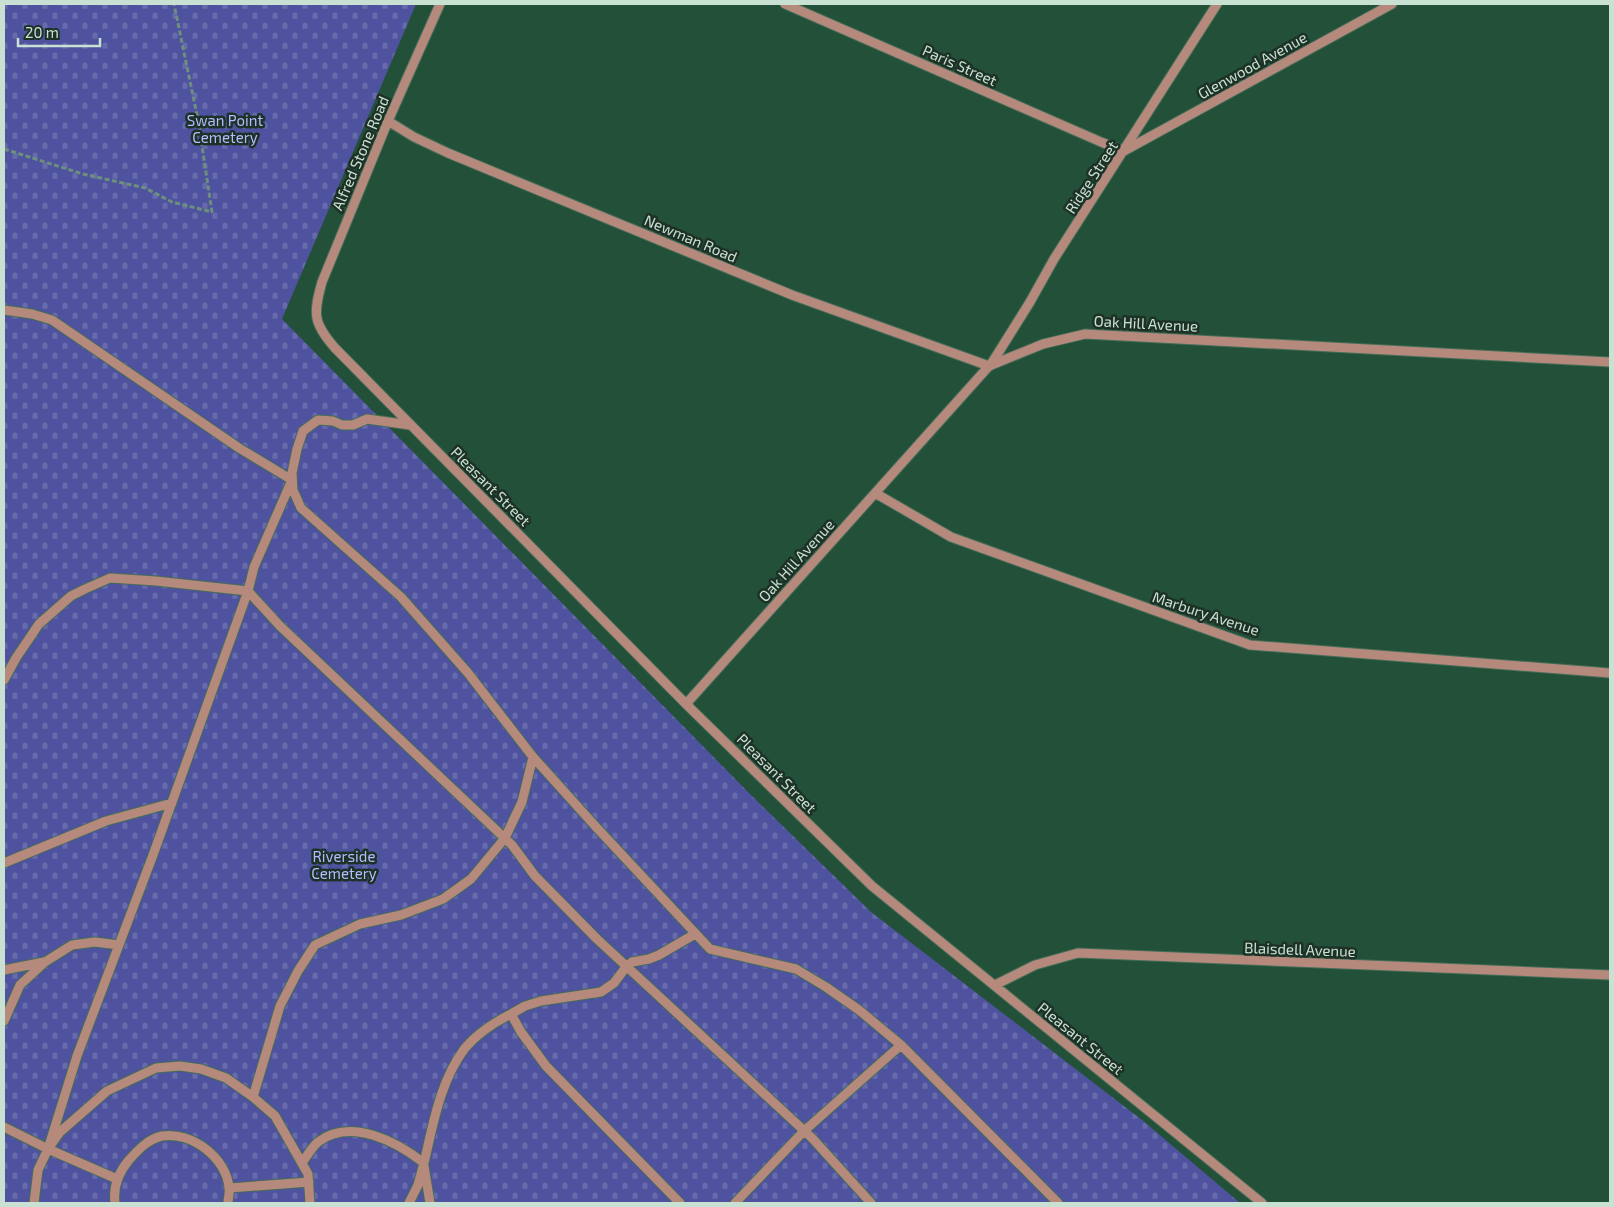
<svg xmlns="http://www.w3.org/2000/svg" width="1614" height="1207" viewBox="0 0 1614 1207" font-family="'Exo 2',sans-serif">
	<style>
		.cemetery { fill: url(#cemetery-stones) }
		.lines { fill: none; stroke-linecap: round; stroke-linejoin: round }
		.minor-casing { stroke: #446d58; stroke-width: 11 }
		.path { stroke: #6c907c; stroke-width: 3; stroke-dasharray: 5 2.5; stroke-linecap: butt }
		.minor { stroke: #b5897b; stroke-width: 9 }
		.labels { text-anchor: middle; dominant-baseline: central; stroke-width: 5; stroke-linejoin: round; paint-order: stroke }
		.street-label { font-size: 15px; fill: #c8e1d2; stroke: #1e3126 }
		.park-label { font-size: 15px; fill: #b4bbfe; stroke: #1e3126 }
	</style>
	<defs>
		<pattern id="cemetery-stones" width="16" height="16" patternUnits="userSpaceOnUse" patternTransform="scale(1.25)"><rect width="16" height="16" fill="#4f529f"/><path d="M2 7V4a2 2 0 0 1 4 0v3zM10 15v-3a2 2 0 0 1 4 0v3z" fill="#676bab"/></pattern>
	</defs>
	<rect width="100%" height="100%" fill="#235039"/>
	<!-- cemetery -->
	<path class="cemetery" d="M4 4H416L282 319 751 795 871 912 1142 1120 1240 1203H4Z"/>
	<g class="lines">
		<defs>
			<path id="minor" d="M440 4 388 121 322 282C313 314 313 323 335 348L686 704 872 886 1262 1203
				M785 4 1101 142 1124 151 1392 4
				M388 121 414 137 448 153 792 295 989 366
				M4 310 32 314 52 320 239 448 292 480 254 567 248 591 280 626 512 845 535 876 597 939 812 1138 871 1203
				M990 366 1030 302 1054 259 1217 4
				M410 425 367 419 353 425H342L333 421 318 420 303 431 297 449 292 473 293 490 301 508 401 597 468 673 533 757 597 828 710 949 796 969 826 987 859 1010 901 1045 1058 1203
				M875 493 951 537 1250 645 1610 673
				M4 680 16 658 39 624 71 596 85 589 110 578 156 581 248 591 153 855 77 1056 48 1149
				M686 704 989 366 1043 344 1085 334 1610 362
				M4 863 106 821 172 803
				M4 970 44 962
				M995 985 1035 965 1078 953 1610 975
				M4 1021 20 985 45 962 72 945 95 942 119 945
				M253 1097 280 1006 298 971 315 945 360 924 401 915 443 899 471 879 505 838 522 802 533 757
				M4 1127 48 1149 117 1179
				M302 1163C307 1156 312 1147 318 1142 351 1117 397 1142 424 1163 433 1125 440 1081 465 1048 477 1034 495 1022 511 1014
				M424 1166 430 1203
				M229 1188 309 1182
				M34 1203 38 1170 48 1149 60 1132 107 1091 156 1068 180 1066 201 1069 226 1078 253 1097 275 1116 308 1174 310 1203
				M115 1203C113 1187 118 1173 129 1160 138 1150 148 1139 162 1136 191 1131 227 1158 229 1188 230 1193 228 1198 228 1203
				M409 1203 418 1185 424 1163
				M680 1203 546 1066 521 1032 511 1014 525 1006 541 1001 601 992 614 983 626 967 632 962 649 959 659 955 695 934
				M735 1203 804 1131 901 1045"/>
		</defs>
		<!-- minor casing -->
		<use href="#minor" class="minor-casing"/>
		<!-- path -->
		<path class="path" d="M4 149 83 174 145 188 172 202 212 212 198 120 174 4"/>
		<!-- minor -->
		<use href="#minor" class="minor"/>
	</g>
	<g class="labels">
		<!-- street labels -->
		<g class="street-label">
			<text transform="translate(960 65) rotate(24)">Paris Street</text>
			<text transform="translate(1252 65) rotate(-29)">Glenwood Avenue</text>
			<text transform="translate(360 153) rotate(-67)">Alfred Stone Road</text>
			<text transform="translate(1091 177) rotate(-57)">Ridge Street</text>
			<text transform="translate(691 238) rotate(23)">Newman Road</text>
			<text transform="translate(1146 323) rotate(3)">Oak Hill Avenue</text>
			<text transform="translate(491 486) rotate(45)">Pleasant Street</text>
			<text transform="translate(796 560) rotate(-48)">Oak Hill Avenue</text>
			<text transform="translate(1206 613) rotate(18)">Marbury Avenue</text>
			<text transform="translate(777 773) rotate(45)">Pleasant Street</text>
			<text transform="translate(1300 949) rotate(2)">Blaisdell Avenue</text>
			<text transform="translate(1081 1038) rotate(39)">Pleasant Street</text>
		</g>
		<!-- park labels -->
		<g class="park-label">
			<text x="225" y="120">Swan Point<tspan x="225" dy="17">Cemetery</tspan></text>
			<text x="344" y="856">Riverside<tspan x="344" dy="17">Cemetery</tspan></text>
		</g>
	</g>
	<!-- border -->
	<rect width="1614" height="1207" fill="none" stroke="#c8e1d2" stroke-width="10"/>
	<!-- scale -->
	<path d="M18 38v8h82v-8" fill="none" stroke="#c8e1d2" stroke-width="2.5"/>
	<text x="25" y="38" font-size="15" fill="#c8e1d2" stroke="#1e3126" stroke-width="4" paint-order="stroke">20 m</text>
</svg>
